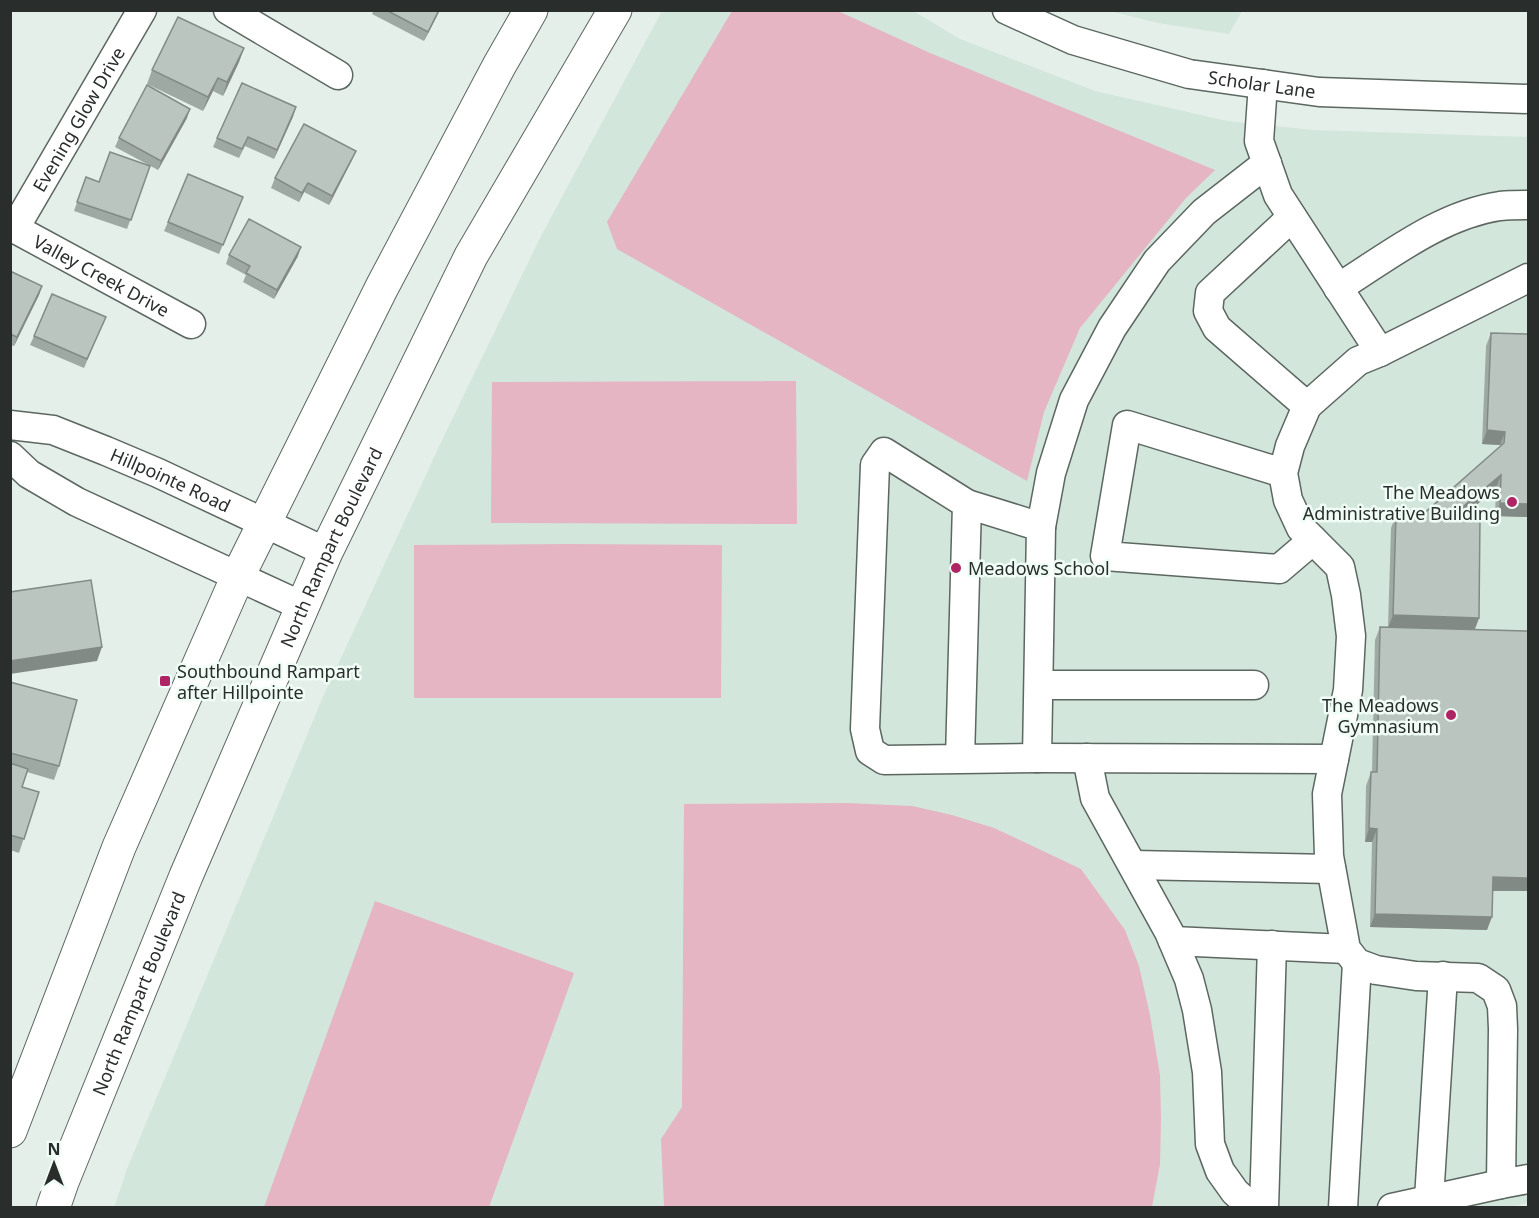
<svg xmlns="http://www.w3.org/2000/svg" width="1539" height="1218" viewBox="0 0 1539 1218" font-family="'Noto Sans',sans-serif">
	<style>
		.built { fill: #d2e6db }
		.green { fill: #e5b5c4 }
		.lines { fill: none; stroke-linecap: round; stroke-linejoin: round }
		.minor-casing { stroke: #5c6761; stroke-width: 31 }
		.major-casing { stroke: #5c6761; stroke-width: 35 }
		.minor { stroke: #fff; stroke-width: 28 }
		.major { stroke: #fff; stroke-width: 33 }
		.wall { fill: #9fa9a3 }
		.shaded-wall { fill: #828a85 }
		.building { fill: #b9c5be; stroke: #828a85; stroke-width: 1.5 }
		.poi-dot { fill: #ae2465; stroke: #f0fdf6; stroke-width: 2 }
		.labels { text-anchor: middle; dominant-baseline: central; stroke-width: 5; stroke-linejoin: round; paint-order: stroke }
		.street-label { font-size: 18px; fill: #292d2b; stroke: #f0fdf6 }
		.poi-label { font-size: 18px; fill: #292d2b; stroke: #f0fdf6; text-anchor: end }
	</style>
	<rect width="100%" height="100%" fill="#e3efe8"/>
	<!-- built -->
	<path class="built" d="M662 11H913L960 39 1095 91 1227 121 1313 130 1528 137V1203L1504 1208H114L127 1169 322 699 444 436 541 236Z
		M1110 11H1242L1229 34 1158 23Z"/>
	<!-- green -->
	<path class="green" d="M732 11H838L930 53 1215 170 1186 198 1080 328 1044 412 1027 481 617 249 607 222Z
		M796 381 797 524 491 523 492 382Z
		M568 544 722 545 721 698H414V545Z
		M847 803 912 806 952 815 994 828 1081 869 1125 930 1139 966 1150 1015 1160 1075 1161 1119 1160 1164 1152 1207H664L661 1139 682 1107 684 804Z
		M375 901 574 973 489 1207H264Z"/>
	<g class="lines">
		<defs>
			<g id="minor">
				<path d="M228 10 338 75"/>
				<path id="s1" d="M1007 10 1073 40 1189 74 1319 92 1528 99"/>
				<path d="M1263 84 1259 141 1278 195 1380 352 1528 278"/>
				<path d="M1292 217 1210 293 1208 311 1217 328 1307 406 1290 446 1283 473 1288 500 1301 528 1340 567 1346 595 1351 636 1348 690 1327 794 1329 856 1346 949 1357 963 1376 970 1416 976 1478 978 1496 990 1502 1006 1503 1029 1501 1184 1528 1179"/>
				<path id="s2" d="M10 226 191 324"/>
				<path id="s3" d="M15 228 142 10"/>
				<path d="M1338 288C1389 256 1440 215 1500 206 1510 205 1519 205 1528 205"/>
				<path d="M1307 406 1358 361 1380 352"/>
				<path id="s4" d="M10 425 53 430 106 451 158 473 326 552"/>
				<path d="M10 456 29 474 77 502 302 606"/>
				<path d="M1283 473 1127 425 1105 556 1279 569 1313 540"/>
				<path d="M967 504 1041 527 1037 758"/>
				<path d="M1041 527 1051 473 1074 400 1112 328 1157 261 1204 212 1267 163"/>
				<path d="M1039 685H1254"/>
				<path d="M1087 758 1095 798 1169 932 1189 979 1197 1010 1207 1072 1210 1144 1220 1171 1235 1192 1253 1208"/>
				<path d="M960 759 967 504 884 452 875 465 865 729 870 751 884 760 1037 758 1334 759"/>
				<path d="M1133 865 1331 869"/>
				<path d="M1173 941 1346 949"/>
				<path d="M1429 1199 1443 976"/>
				<path d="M1264 1208 1272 945"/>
				<path d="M1343 1208 1357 963"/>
				<path d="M1392 1208 1501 1184"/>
			</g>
			<g id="major">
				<path d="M10 1131 119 847 238 576 382 287 499 66 531 10"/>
				<path id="s5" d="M53 1208 62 1182 186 876 326 552 471 256 615 10"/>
			</g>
		</defs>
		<!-- minor casing -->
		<use href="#minor" class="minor-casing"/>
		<!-- major casing -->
		<use href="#major" class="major-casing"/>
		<!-- minor -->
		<use href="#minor" class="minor"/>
		<!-- major -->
		<use href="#major" class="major"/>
	</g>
	<!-- wall -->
	<path class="wall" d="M374 10H440L424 41 372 14Z
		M244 48 239 62 223 96 213 91 203 111 147 84 152 70Z
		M296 107 274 159 245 146 239 158 213 147 217 138Z
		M187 118 158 170 115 147 119 138Z
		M356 151 352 160 329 205 304 192 299 202 271 188 275 178Z
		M150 166 127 229 74 211 86 177 99 182Z
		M239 206 219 254 164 231 168 222Z
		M229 255 298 256 274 299 243 282 246 275 226 264Z
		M10 271 42 286 39 295 14 346 10 345Z
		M106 317 84 368 30 345 34 336Z
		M1491 333 1528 517 1495 516 1496 488 1463 517 1479 618 1475 629 1527 891H1493L1487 930 1370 927 1372 842H1365L1366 786 1371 772H1372L1375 640 1380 627H1388L1391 528 1396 515 1421 516 1500 447V445L1482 444 1486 346Z
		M10 682 59 766 54 780 27 772 22 787 39 792 19 853 10 850Z"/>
	<!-- shaded-wall -->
	<path class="shaded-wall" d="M439 10H440L424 41 428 32Z
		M244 48 239 62 223 96 227 82Z
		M218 78 213 91 203 111 208 97Z
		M296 107 293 117 274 159 277 150Z
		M190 109 187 118 158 170 161 161Z
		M356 151 352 160 329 205 332 196Z
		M308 183 304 192 299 202 302 193Z
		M301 247 298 256 274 299 277 290Z
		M42 286 39 295 14 346 17 337Z
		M1487 430 1505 432 1500 445 1482 444Z
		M1501 475 1496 488 1447 530 1452 516Z
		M1500 503 1528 504V517L1495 516Z
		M1393 615 1479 618 1474 631 1388 628Z
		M102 647 97 661 10 674V661Z
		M1369 828 1377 829 1372 842H1365Z
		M1493 877 1528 878V886L1527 891H1488Z
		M1375 914 1492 917 1487 930 1370 927Z"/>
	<!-- building -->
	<path class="building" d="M386 10H439L428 32Z
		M178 17 244 48 227 82 218 78 208 97 152 70Z
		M242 83 296 107 277 150 248 137 242 149 217 138Z
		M147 85 190 109 161 161 119 138Z
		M304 124 356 151 332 196 308 183 302 193 275 178Z
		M110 152 150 166 131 220 77 202 86 177 99 182Z
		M188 174 243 197 223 245 168 222Z
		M249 219 301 247 277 290 246 273 250 266 229 255Z
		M10 271 42 286 17 337 10 334Z
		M52 294 106 317 87 359 34 336Z
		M1491 333 1528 334V504L1500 503 1501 475 1452 516 1480 517 1479 618 1393 615 1396 515 1421 516 1504 443 1505 432 1487 430Z
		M91 580 102 647 10 661V592Z
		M1380 627 1528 631V878L1493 877 1492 917 1375 914 1377 829 1369 828 1371 772H1377Z
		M10 682 77 700 59 766 10 753Z
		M10 763 28 769 22 787 39 792 24 839 10 835Z"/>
	<!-- markers -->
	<g class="poi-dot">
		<circle cx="1512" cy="502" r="6"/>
		<circle cx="956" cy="568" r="6"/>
		<rect x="159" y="675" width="12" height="12" rx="3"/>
		<circle cx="1451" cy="715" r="6"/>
	</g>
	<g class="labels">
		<!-- street labels -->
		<g class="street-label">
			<text stroke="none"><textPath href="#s1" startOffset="267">Scholar Lane</textPath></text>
			<text stroke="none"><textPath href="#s3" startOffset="126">Evening Glow Drive</textPath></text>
			<text stroke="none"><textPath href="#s2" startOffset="104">Valley Creek Drive</textPath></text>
			<text stroke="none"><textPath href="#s4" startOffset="171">Hillpointe Road</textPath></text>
			<text stroke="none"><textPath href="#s5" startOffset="717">North Rampart Boulevard</textPath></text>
			<text stroke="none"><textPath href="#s5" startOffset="231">North Rampart Boulevard</textPath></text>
		</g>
		<!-- poi labels -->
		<g class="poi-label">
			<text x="1500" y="492">The Meadows<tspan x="1500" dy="21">Administrative Building</tspan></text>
			<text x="968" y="568" text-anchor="start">Meadows School</text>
			<text x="177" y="671" text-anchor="start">Southbound Rampart<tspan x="177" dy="21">after Hillpointe</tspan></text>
			<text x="1439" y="705">The Meadows<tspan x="1439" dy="21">Gymnasium</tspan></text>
		</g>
	</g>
	<!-- border -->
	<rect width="1539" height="1218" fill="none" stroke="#292d2b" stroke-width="24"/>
	<!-- north arrow -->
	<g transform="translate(54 1164)" stroke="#f0fdf6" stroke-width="4.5" paint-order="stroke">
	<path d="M0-4.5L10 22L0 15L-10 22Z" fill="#292d2b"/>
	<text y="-9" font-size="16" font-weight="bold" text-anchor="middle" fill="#292d2b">N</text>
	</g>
</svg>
